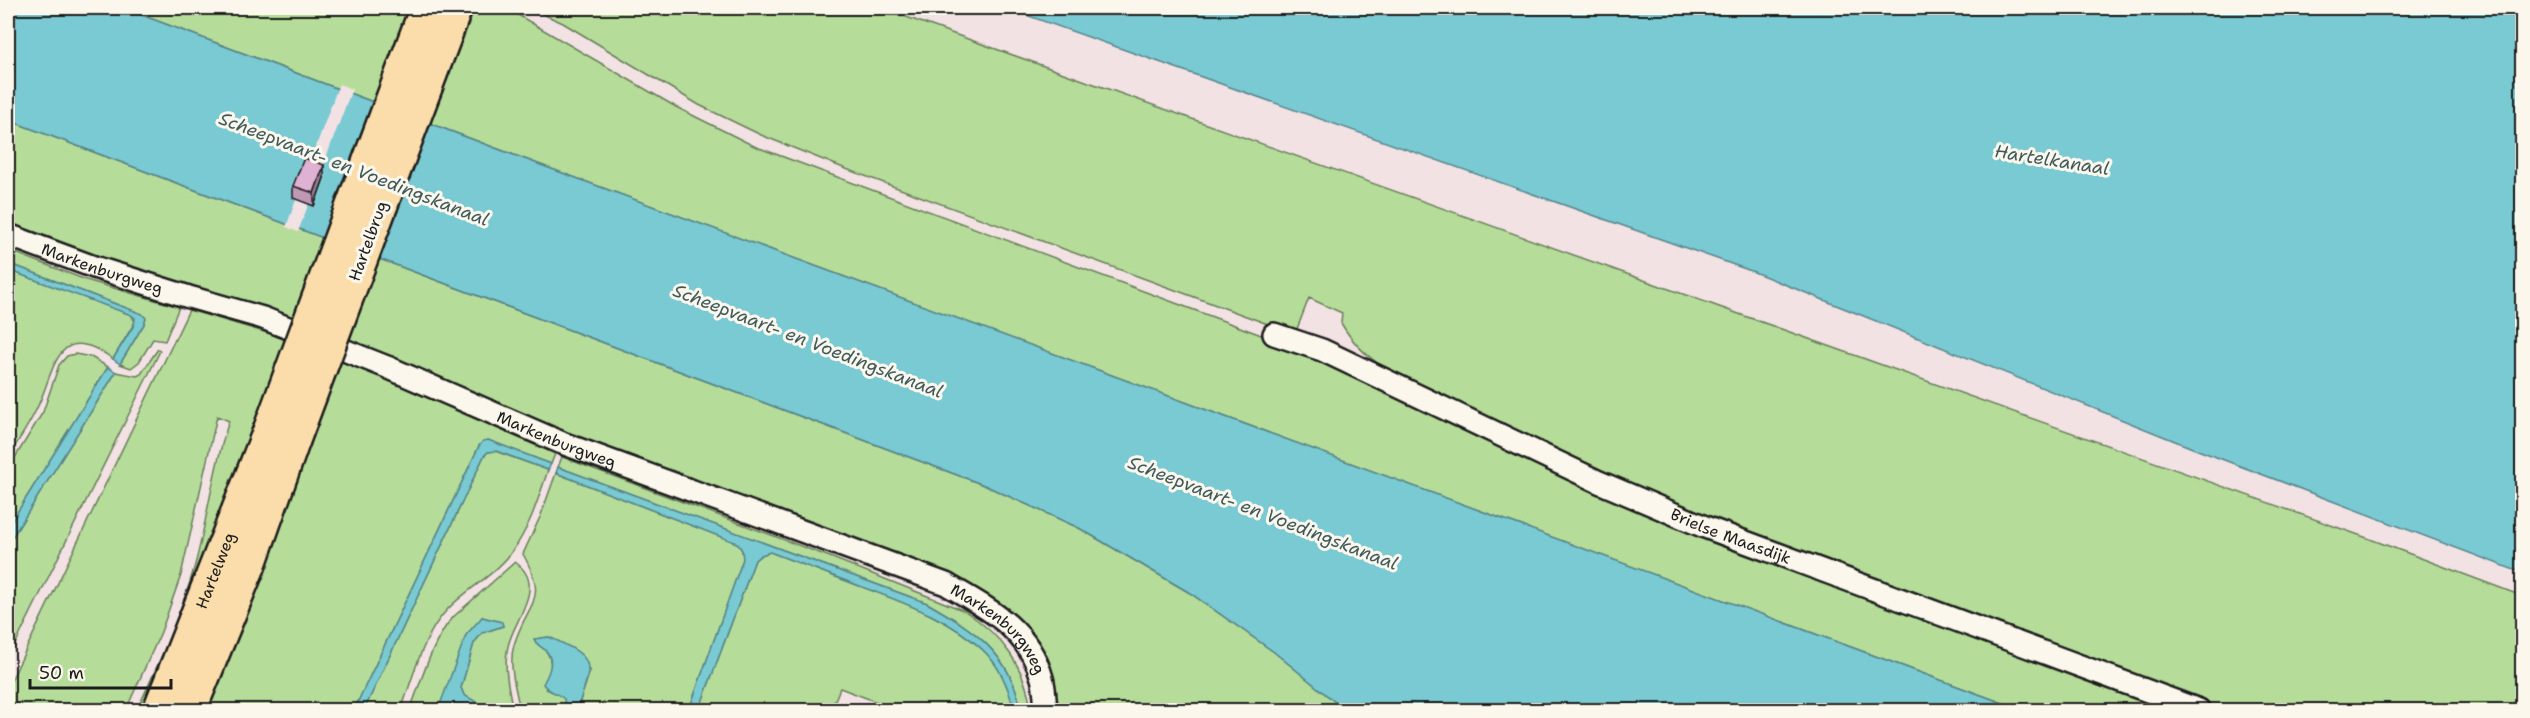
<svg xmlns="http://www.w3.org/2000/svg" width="2530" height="718" viewBox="0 0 2530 718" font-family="'Shantell Sans',sans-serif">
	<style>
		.green { fill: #b5dd99; stroke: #687c5a; stroke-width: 1.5 }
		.water { fill: #7acad3; stroke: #54848a; stroke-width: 1.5 }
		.pier { fill: #f3e2e4 }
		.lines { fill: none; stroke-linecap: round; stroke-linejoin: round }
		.minor-casing { stroke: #1c1c1c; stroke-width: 26 }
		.primary-casing { stroke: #1c1c1c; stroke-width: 38 }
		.minor { stroke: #fbf7ec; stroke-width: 21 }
		.primary { stroke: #faddab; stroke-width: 33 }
		.primary-bridge-casing { stroke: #1c1c1c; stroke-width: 38; stroke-linecap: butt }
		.primary-bridge { stroke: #faddab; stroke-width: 33 }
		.wall { fill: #c098b5; stroke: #1c1c1c; stroke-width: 1.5 }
		.shaded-wall { fill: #9c7c94; stroke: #1c1c1c; stroke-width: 1.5 }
		.building { fill: #dfb1d3; stroke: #1c1c1c; stroke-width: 1.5 }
		.labels { text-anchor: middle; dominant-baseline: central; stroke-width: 6; stroke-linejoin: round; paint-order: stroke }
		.street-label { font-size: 16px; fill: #1c1c1c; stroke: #fbf7ec }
		.water-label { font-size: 18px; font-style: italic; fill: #3d595c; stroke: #fbf7ec }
	</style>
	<rect width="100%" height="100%" fill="#f3e2e4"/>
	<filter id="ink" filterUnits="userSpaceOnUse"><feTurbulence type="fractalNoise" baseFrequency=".0167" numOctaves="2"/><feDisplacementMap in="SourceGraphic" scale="12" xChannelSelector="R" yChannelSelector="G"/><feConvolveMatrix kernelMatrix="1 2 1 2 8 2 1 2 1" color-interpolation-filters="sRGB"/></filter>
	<g filter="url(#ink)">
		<!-- green -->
		<path class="green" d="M123 8H506L676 107 754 146 1288 345 2176 710H2022L538 164Z
			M529 8H881L2370 539 2522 596V710H2224L1749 536 1598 471 1383 367C1365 355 1352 342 1341 323L1342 313 1309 298 1295 334 846 169 761 135 699 105 563 23Z
			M8 120 329 240 299 322 113 264 8 225Z
			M8 250 86 280 179 307 165 341 153 339 139 362 131 368 120 364 144 324 142 314 8 263Z
			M374 257 984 485 1079 528 1190 593 1274 652 1345 710H1051L1008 614 543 426 343 338Z
			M8 270 131 314 135 322 113 359C54 317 55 374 36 410 28 427 17 442 8 458Z
			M189 310 291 340 144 710H137C159 663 181 615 195 565 208 517 213 468 229 421L217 416 181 575 161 632 126 710H8V687Z
			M158 349 160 351 8 659V544L116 372 137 376 141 374Z
			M75 354 91 357 108 367 8 527V469L43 412 59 365 67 356Z
			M336 357 555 454 551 464 488 440 479 446 354 710H201Z
			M495 451 548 470C539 497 529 530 511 553 494 576 465 590 446 611 422 637 413 678 401 710H364L484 456 488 452Z
			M562 457 830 557 965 611C1002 636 1025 665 1031 710H1021C1011 654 974 630 927 603L558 467Z
			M556 473 737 543 742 550 743 559 689 710H577L590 671 548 637 534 639C537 646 540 645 545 650 555 660 549 677 546 689L559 694 565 699V710H520C516 690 508 665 514 645 527 601 550 602 523 554L541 515Z
			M770 552C802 564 834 576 865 588 907 604 950 619 983 650 1000 666 1009 688 1014 710H898L840 688 831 710H699L755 560 761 555Z
			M515 562C548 585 514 619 508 646 503 666 509 691 513 710H477L479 706 464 695 461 688 474 643 482 633 503 626 501 622 482 617 438 710H410C422 679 431 645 451 619Z"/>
		<!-- water -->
		<path class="water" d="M8 8H123L538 164 2022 710H1345L1274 652 1190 593 1079 528 984 485 8 120Z
			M1006 8H2522V573L2195 449 1754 272Z
			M8 263 142 314 146 318 144 324 120 364 113 359 134 325 135 318 131 315 8 270Z
			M108 367 116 372 8 544V527Z
			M488 440 551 464 548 470 496 451 488 452 484 456 364 710H354L479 446 483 441Z
			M558 467 927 603C974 630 1011 654 1021 710H1014C1009 688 1000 666 983 650 950 619 907 604 865 588 834 576 802 564 770 552L761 555 755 560 699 710H689L743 559 742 550 737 543 556 473Z
			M482 617 502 622 503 626 482 633 474 643 461 688 464 695 478 703 477 710H438L466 635Z
			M549 637C599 659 592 663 577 710H565L564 699C558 693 548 692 543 684 549 673 556 659 544 649 539 645 536 645 534 639Z"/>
		<!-- pier -->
		<path class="pier" d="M339 84 352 89 298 232 286 227Z"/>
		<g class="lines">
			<defs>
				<g id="minor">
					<path id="s1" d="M8 235 94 267 189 297 263 318 387 367 562 443 946 584C987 608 1028 628 1042 678 1045 688 1045 700 1046 710"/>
					<path id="s2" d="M1274 334 1322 350 1599 482 1705 527 2199 710"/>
				</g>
				<g id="primary">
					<path d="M357 195 427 8"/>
					<path d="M381 204 455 8"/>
					<path id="s3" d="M160 710 270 431"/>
					<path d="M189 710 249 564 293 440"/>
				</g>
			</defs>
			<!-- minor casing -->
			<use href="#minor" class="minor-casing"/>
			<!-- primary casing -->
			<use href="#primary" class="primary-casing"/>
			<!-- minor -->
			<use href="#minor" class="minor"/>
			<!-- primary -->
			<use href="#primary" class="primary"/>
			<defs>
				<path id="primary-bridge" d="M270 431 357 195
					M293 440 381 204"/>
			</defs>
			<!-- primary-bridge casing -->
			<use href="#primary-bridge" class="primary-bridge-casing"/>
			<!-- primary-bridge -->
			<use href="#primary-bridge" class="primary-bridge"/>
		</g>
		<!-- wall -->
		<path class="wall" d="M324 178 314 206 293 198V186Z"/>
		<!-- shaded-wall -->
		<path class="shaded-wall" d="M324 165V178L314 206V193Z"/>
		<!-- building -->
		<path class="building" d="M304 158 324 165 314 193 293 186Z"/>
	</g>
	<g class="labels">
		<!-- street labels -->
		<g class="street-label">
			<text transform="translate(368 241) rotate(-70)">Hartelbrug</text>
			<text stroke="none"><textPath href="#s1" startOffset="100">Markenburgweg</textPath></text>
			<text stroke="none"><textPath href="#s1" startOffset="586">Markenburgweg</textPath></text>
			<text stroke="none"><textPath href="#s2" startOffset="500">Brielse Maasdijk</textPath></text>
			<text stroke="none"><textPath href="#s3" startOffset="150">Hartelweg</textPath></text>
			<text stroke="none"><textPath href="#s1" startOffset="1072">Markenburgweg</textPath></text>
		</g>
		<!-- water labels -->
		<g class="water-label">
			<text transform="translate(2052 160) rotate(9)">Hartelkanaal</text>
			<text transform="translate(354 169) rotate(21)">Scheepvaart- en Voedingskanaal</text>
			<text transform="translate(808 341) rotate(21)">Scheepvaart- en Voedingskanaal</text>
			<text transform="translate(1263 513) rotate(21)">Scheepvaart- en Voedingskanaal</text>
		</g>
	</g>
	<!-- margin -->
	<rect width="2530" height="718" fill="none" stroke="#fbf7ec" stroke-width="30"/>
	<rect x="15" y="15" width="2500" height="688" fill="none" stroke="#1c1c1c" stroke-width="2" filter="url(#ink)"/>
	<!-- scale -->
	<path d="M30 679v9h141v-9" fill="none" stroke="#1c1c1c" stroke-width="3"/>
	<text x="39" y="679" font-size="18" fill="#1c1c1c" stroke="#fbf7ec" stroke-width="4.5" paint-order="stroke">50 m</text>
</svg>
